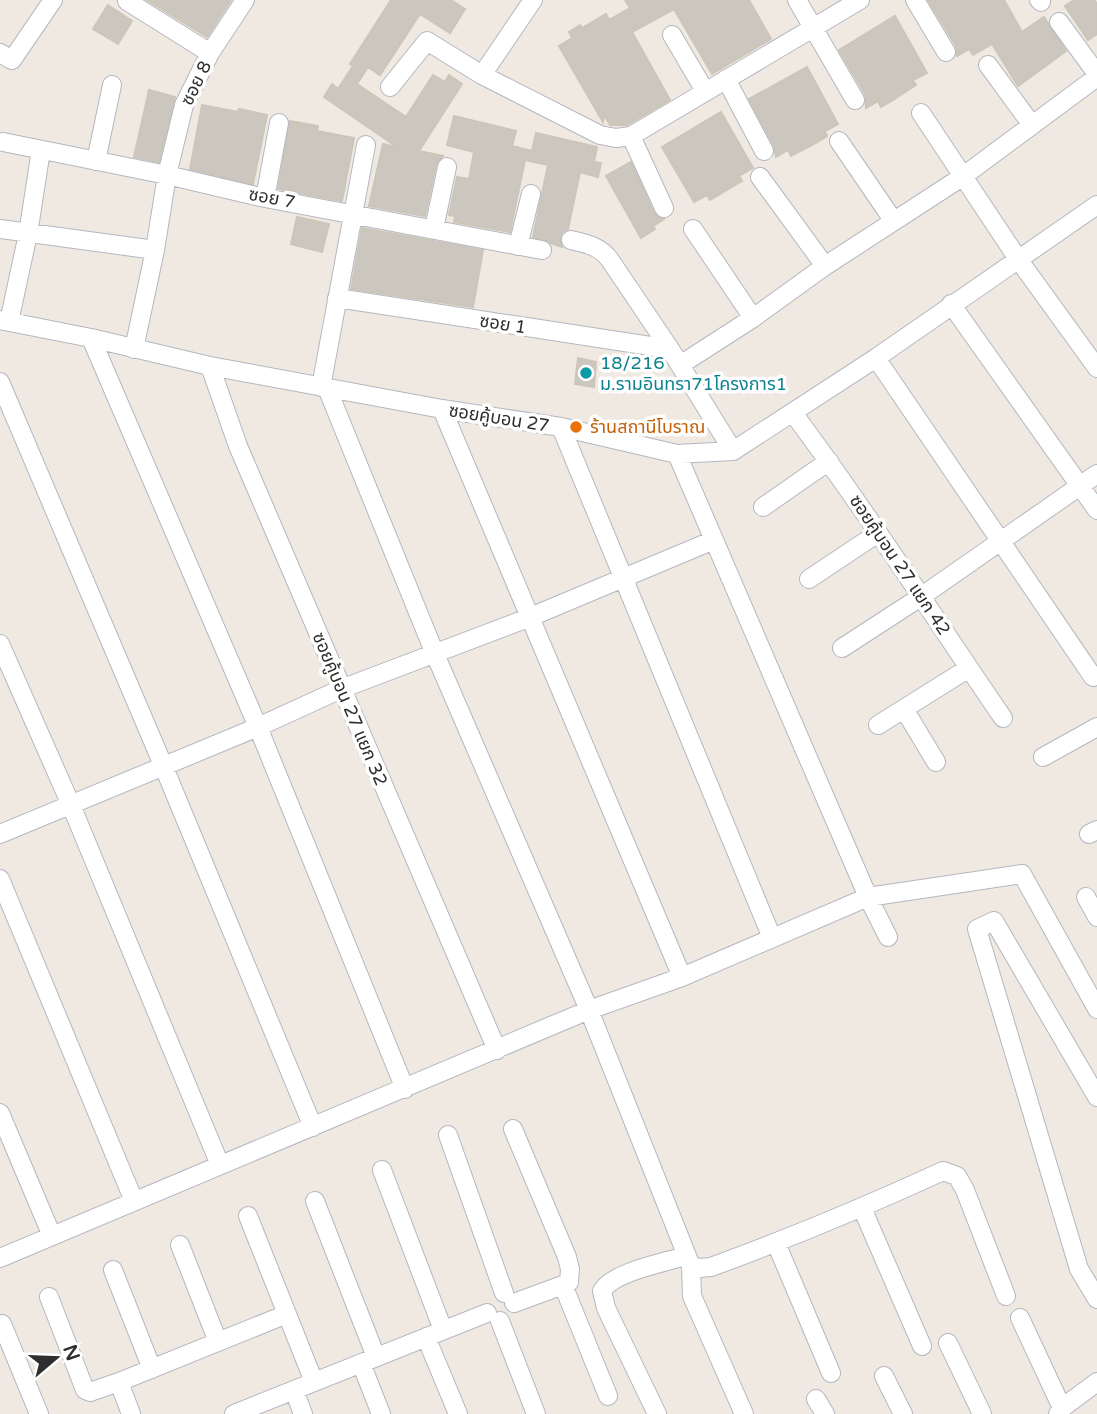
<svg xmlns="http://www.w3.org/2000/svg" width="1097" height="1414" viewBox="0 0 1097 1414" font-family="'Varela Round','Noto Sans Thai',sans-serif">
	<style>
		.building { fill: #cbc7bf; stroke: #cbc5ba; stroke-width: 2 }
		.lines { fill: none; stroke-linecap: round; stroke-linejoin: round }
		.minor-casing { stroke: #b4b7c1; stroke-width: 20 }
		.minor { stroke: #fff; stroke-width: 18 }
		.culture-dot { fill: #0f9aa8; stroke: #fff; stroke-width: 2.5 }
		.food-dot { fill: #e8710a; stroke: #fff; stroke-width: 2.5 }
		.labels { text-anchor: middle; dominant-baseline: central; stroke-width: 7; stroke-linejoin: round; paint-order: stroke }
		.street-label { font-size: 18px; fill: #2e2e2e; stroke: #fff }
		.culture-label { font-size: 18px; fill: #0d838f; stroke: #fff; text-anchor: start }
		.food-label { font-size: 18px; fill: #c56008; stroke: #fff; text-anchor: start }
	</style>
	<rect width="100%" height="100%" fill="#efe9e1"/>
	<!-- building -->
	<path class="building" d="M147 0H231L207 37Z
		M391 0H451L465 9 450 33 420 14 380 75 368 67 357 84 406 117 433 75 445 82 449 75 462 84 419 151 443 156 436 165 425 216 369 206 383 144 397 147 324 97 332 84 338 89 353 66 350 64Z
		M625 0H749L771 39 712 74 674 9 632 32 670 100 627 125H610L604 115 603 122 559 46 572 38 569 32 580 25 582 28 606 14 609 20 630 8Z
		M928 0H1004L1022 32 1044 17 1066 51 1018 86 992 44 973 55 969 49 957 56 956 46Z
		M1074 0H1094L1097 4V34L1088 40 1065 6Z
		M108 5 132 21 118 44 93 29Z
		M895 16 927 73 913 80 916 85 893 100 881 107 878 101 866 108 865 94 839 50Z
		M807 67 838 124 825 131 827 136 816 143 791 156 788 150 776 157 774 146 749 99Z
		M149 90 175 97 159 162 134 157Z
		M202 105 238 112 239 109 267 115 253 184 190 169Z
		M721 112 753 168 739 176 742 181 710 200 707 195 694 202 662 147Z
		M454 116 516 131 512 146 532 151 536 133 597 147 594 162 601 163 598 177 580 172 568 229 562 233 560 238 562 247 533 237 548 165 525 160 510 232 454 222 455 216 449 215 457 177 469 179 474 152 447 145Z
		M290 121 318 126 317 131 354 138 342 201 278 189Z
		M631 162 654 213 664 219 653 226 655 229 641 238 606 176Z
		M297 217 329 224 322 252 291 244Z
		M362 228 483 250 473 307 351 289Z
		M578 358 596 362 594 387 575 384Z"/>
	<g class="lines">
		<defs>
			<path id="minor" d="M797 0 855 100
				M915 0 946 52
				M1039 0 1041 2
				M127 1 210 53
				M1059 22 1097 74
				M672 35 705 91
				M0 53 12 60 53 0
				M988 65 1032 125
				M482 75 533 0
				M726 79 764 151
				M390 87 427 41 482 75 600 135 616 138 631 136 860 0
				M921 113 1018 259 1097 368
				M631 136 664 208
				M839 141 893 220
				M3 142 167 175 265 198 542 250
				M96 161 112 85
				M760 177 825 266
				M265 198 279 123
				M0 229 155 250
				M434 229 447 167
				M693 229 753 318
				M571 240C587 244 600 246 610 260L670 349 733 451
				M518 246 531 194
				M337 298 670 349
				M951 304 1097 510
				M0 320 91 338 210 366 442 409 561 427 677 454 733 451 876 358 1097 205
				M9 322 28 234 41 150
				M91 338 258 727 405 1089
				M134 349 155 250 167 175 184 105 210 53 245 0
				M876 358 1093 677
				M680 365 753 318 825 266 962 177 1097 77
				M210 366 238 446 497 1050
				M0 382 163 765 313 1127
				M321 387 366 145
				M327 388 435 654 589 1010 691 1266 692 1296 744 1414
				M442 409 682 977
				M793 413C867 512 933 616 1003 718
				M561 427 772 938
				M677 454 868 897 888 937
				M763 507 829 461
				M809 579 878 533
				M0 644 71 805 220 1165
				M842 648 922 596 1097 474
				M904 709 936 762
				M878 725 969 668
				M1043 757 1097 727
				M0 834 258 727 341 689 528 618 714 540
				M1089 834 1097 830
				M0 879 134 1201
				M1086 897 1097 917
				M1097 1097 994 921 977 929 1079 1269 1097 1299
				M0 1113 52 1236
				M513 1129 567 1257 570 1269 569 1282 563 1285 514 1303
				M448 1135 504 1293
				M382 1170 443 1330
				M315 1201 376 1357
				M862 1208 922 1346
				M248 1216 314 1382
				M776 1243 831 1373
				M180 1245 218 1342
				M0 1258 589 1010 682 977 868 897 1022 874 1097 1009
				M691 1266 700 1268 711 1267C790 1238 867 1206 943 1171L957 1176 965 1190 1006 1296
				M113 1270 152 1369
				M563 1285 608 1396
				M49 1297 85 1390 90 1392 119 1382
				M1020 1318 1062 1408
				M500 1321 536 1414
				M2 1324 39 1414
				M426 1337 458 1414
				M948 1343 982 1414
				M361 1363 381 1414
				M884 1376 903 1414
				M294 1390 303 1414
				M816 1399 825 1414
				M131 1414 119 1382 287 1314
				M234 1414 487 1313
				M657 1414 606 1308 602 1291C613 1272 663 1263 685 1256
				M1058 1414 1062 1408 1097 1382"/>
		</defs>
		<!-- minor casing -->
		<use href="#minor" class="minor-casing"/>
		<!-- minor -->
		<use href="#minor" class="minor"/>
	</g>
	<!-- markers -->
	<circle class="culture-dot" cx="586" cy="373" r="7"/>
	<circle class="food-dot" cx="576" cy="427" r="7"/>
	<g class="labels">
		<!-- street labels -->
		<g class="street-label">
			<text transform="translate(196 83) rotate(-64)">ซอย 8</text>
			<text transform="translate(272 198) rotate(11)">ซอย 7</text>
			<text transform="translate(503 324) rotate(9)">ซอย 1</text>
			<text transform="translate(499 418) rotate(9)">ซอยคู้บอน 27</text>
			<text transform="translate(900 565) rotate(56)">ซอยคู้บอน 27 แยก 42</text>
			<text transform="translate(350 709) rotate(67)">ซอยคู้บอน 27 แยก 32</text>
		</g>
		<!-- culture labels -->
		<g class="culture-label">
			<text x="600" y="363">18/216<tspan x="600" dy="21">ม.รามอินทรา71โครงการ1</tspan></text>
		</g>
		<!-- food labels -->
		<g class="food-label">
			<text x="590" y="427">ร้านสถานีโบราณ</text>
		</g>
	</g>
	<!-- north arrow -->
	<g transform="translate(56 1358) rotate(71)" stroke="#ffffff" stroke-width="5" paint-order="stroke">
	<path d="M0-5L12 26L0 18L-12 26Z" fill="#2e2e2e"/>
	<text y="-10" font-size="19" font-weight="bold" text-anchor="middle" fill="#2e2e2e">N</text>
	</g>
</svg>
